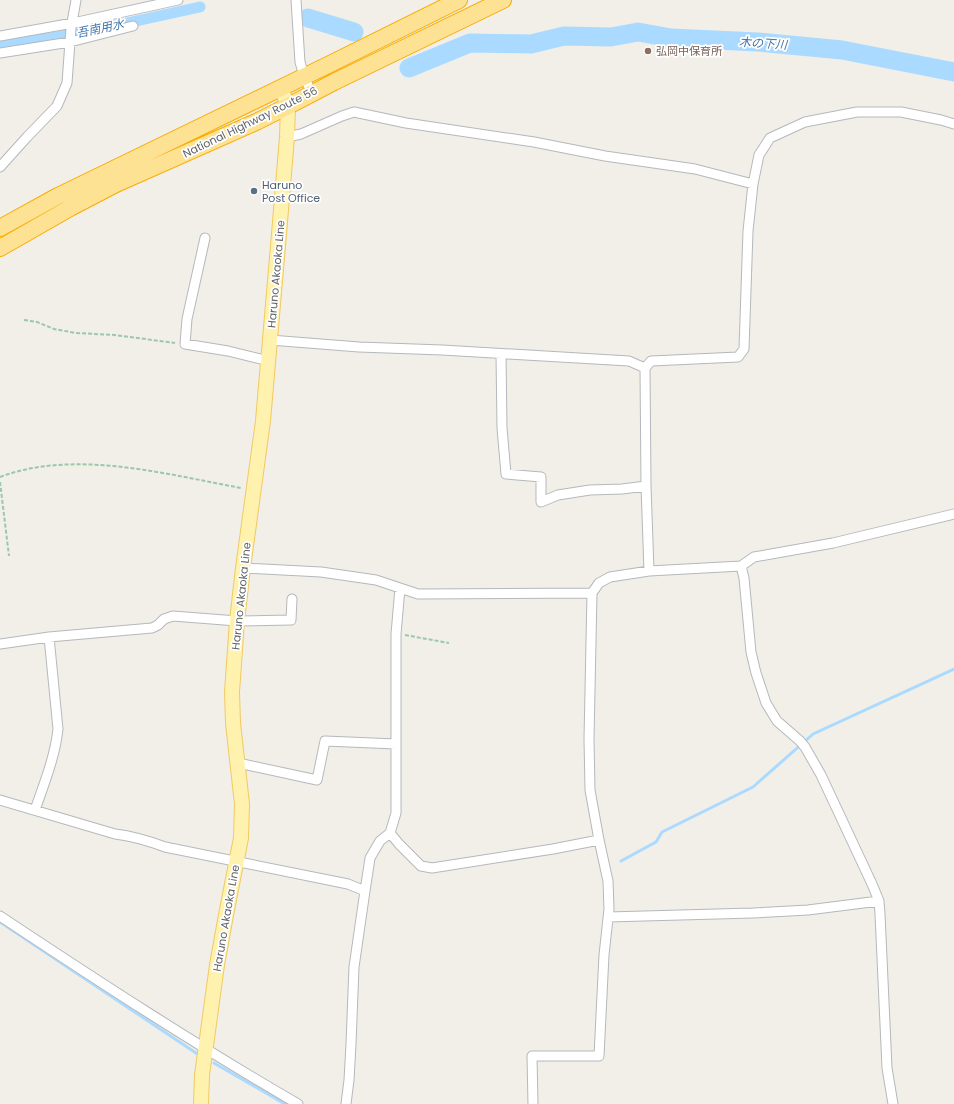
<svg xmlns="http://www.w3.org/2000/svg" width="954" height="1104" viewBox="0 0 954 1104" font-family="Poppins,'Noto Sans JP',sans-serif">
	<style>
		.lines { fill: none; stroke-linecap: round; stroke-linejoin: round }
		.stream { stroke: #aadaff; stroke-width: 3 }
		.canal { stroke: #aadaff; stroke-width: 11 }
		.river { stroke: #aadaff; stroke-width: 19 }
		.street-casing { stroke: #b5b8bc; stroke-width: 11 }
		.primary-casing { stroke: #f2c960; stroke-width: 16 }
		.highway-casing { stroke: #f9ab00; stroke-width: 18 }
		.path { stroke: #9cc7a9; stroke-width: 2; stroke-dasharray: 4 2; stroke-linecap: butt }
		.street { stroke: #fff; stroke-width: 9 }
		.primary { stroke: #fff2af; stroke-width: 14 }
		.highway { stroke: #fde293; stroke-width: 16 }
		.education-dot { fill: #8d6e63; stroke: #fff; stroke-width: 1.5 }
		.service-dot { fill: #5c6f8a; stroke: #fff; stroke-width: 1.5 }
		.labels { text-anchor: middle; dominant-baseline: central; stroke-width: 3.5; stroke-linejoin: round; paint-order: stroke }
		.education-label { font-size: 11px; fill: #785e54; stroke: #fff; text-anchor: start }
		.street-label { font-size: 11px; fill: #5f6368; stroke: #fff }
		.service-label { font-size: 11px; fill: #4e5e75; stroke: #fff; text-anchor: start }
		.water-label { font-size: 12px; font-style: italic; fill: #4174aa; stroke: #fff }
	</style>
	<rect width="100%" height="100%" fill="#f1efe8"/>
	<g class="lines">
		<!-- stream -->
		<path class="stream" d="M621 861 656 842 662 832 753 787 813 734 954 669
			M0 922 199 1055
			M214 1063 285 1104"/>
		<!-- canal -->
		<path class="canal" d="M0 46 81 33 200 7"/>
		<!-- river -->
		<path class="river" d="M308 18 354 32
			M409 68 470 43 531 44 564 36 611 37 638 32 671 38 758 42 842 50 954 72"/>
		<defs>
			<path id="street" d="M296 0 300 62 304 76 312 94
				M0 36 73 23 178 0
				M0 53 70 42 133 26
				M287 137 301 134 342 116 354 112 406 123 534 142 605 156 695 169 753 184
				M0 167 27 137 57 106 67 83 71 28 76 0
				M205 238 187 319 185 344 228 351 269 361
				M270 340 359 347 442 350 629 361 645 368
				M501 354 502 428 506 474 541 477V502L558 495 590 490 622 489 646 486
				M741 566 744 578 751 652 756 673 766 703 777 721 800 741 805 747 821 775 872 884 879 901 880 914 887 1068 893 1104
				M243 568 321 572 376 580 418 594 592 593
				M649 571 646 486 645 368 651 361 738 357 744 349 748 231 753 184 759 155 770 138 805 122 857 112H901L941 120 954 124
				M0 644 49 637
				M238 763 317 780 325 741 396 744
				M0 800 115 834C132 836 149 841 165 847L348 884 365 891
				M35 810C44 784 55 757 58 729L49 637 152 628 158 625 164 619 173 616 237 621 291 620 292 599
				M390 833 396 813V634L400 588
				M0 916C98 981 196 1045 298 1104
				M608 917 753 913 808 910 879 901
				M346 1104 349 1080 351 1044 354 967 365 891 370 858 380 841 390 833 399 844 421 866 432 868 553 849 599 840
				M533 1104 532 1056H599L604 955 609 909 608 881 599 840 590 790 589 739 592 593 599 583 610 577 649 571 741 566 754 557 833 543 954 514"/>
			<path id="primary" d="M201 1104 202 1075 217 965 226 915 241 838 242 804 233 723 232 692 237 621 243 568 263 421 278 246 287 137 288 106 281 88"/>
			<path id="highway" d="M0 228 58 196 326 66 459 0
				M0 248 70 208 116 184 256 122 288 106 334 82 503 0"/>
		</defs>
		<!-- street casing -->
		<use href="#street" class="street-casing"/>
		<!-- primary casing -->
		<use href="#primary" class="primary-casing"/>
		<!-- highway casing -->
		<use href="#highway" class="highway-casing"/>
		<!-- path -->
		<path class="path" d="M24 320 37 322 54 329 76 333 115 335 175 343
			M0 477C75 449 165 474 241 488
			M0 482 9 556
			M405 635 449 643"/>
		<!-- street -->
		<use href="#street" class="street"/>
		<!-- primary -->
		<use href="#primary" class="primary"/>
		<!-- highway -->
		<use href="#highway" class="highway"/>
	</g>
	<!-- markers -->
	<circle class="education-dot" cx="648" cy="51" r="4"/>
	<circle class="service-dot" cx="254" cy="191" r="4"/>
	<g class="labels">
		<!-- education labels -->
		<g class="education-label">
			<text x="656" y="51">弘岡中保育所</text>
		</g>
		<!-- street labels -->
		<g class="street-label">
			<text transform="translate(250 122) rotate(-26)">National Highway Route 56</text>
			<text transform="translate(276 274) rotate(-85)">Haruno Akaoka Line</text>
			<text transform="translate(241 596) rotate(-84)">Haruno Akaoka Line</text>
			<text transform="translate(226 918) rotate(-80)">Haruno Akaoka Line</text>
		</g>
		<!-- service labels -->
		<g class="service-label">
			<text x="262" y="185">Haruno<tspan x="262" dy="13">Post Office</tspan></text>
		</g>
		<!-- water labels -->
		<g class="water-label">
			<text transform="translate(100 28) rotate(-12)">吾南用水</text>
			<text transform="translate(763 43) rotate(4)">木の下川</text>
		</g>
	</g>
</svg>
